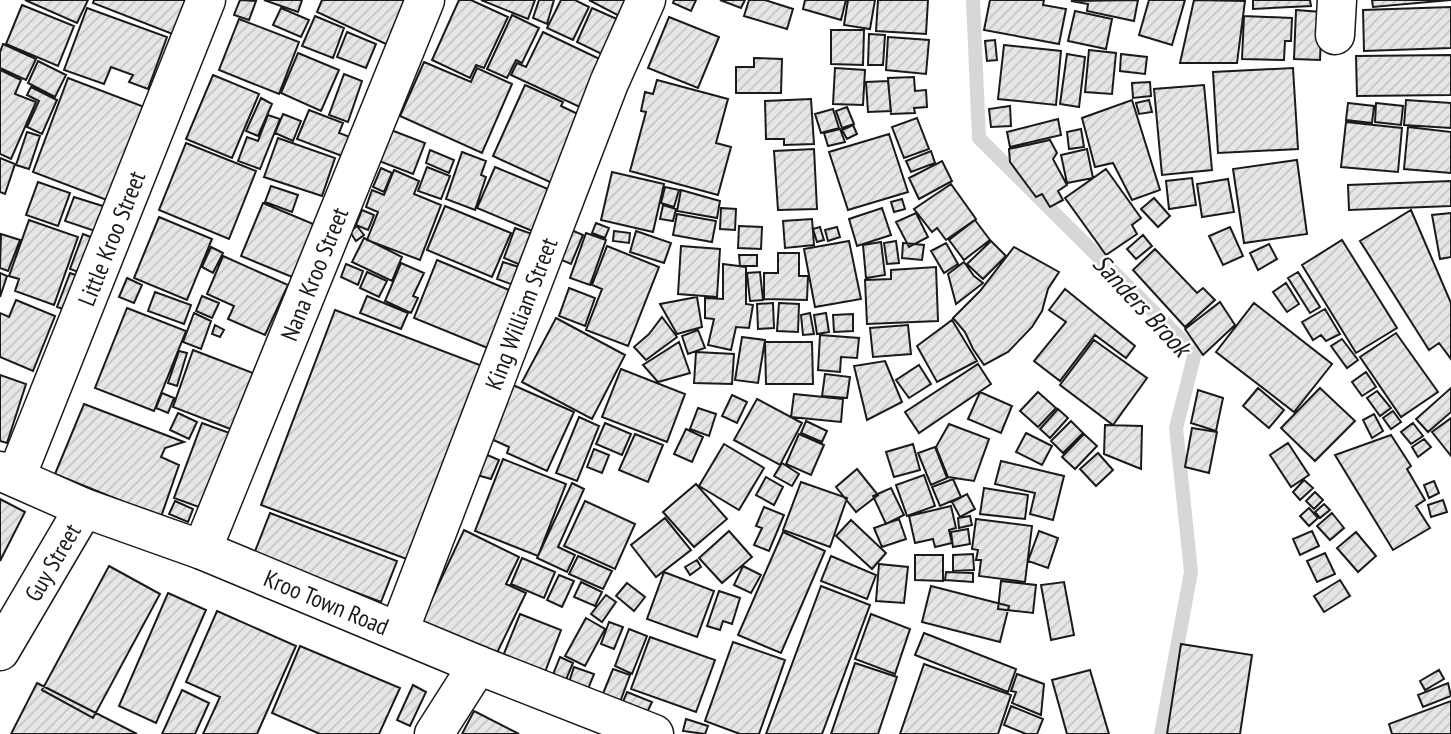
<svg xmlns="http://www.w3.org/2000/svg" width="1451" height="734" viewBox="0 0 1451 734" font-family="'PT Sans Narrow',sans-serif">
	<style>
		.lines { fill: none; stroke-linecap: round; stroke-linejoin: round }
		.stream { stroke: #d7d7d7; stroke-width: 14 }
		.building { fill: url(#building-hatch); stroke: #1a1a1a; stroke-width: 2 }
		.minor-casing { stroke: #1a1a1a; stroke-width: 41 }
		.secondary-casing { stroke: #1a1a1a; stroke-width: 41 }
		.minor { stroke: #fff; stroke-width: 38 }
		.secondary { stroke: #fff; stroke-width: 38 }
		.labels { text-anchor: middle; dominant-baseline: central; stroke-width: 5; stroke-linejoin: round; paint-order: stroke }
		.street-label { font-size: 24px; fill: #1a1a1a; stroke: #fff }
		.water-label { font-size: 26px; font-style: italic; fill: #1a1a1a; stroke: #fff }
	</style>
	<defs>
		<pattern id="building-hatch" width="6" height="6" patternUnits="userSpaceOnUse" patternTransform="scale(1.75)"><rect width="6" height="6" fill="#e6e6e6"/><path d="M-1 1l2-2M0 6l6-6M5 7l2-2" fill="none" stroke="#c5c5c5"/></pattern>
	</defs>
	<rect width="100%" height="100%" fill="#fff"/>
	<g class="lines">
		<!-- stream -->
		<path class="stream" d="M973 0 979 138 1195 353 1176 428 1191 572 1161 734"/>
	</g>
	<!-- building -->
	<path class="building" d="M25 0H88L77 23Z
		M94 0H189L175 35 93 3Z
		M240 0 256 1 249 20 234 15Z
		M264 0H302L298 12Z
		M322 0H408L388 45 317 12Z
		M459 0H471L508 17 484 68 476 65 470 78 432 60Z
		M481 0H535L528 19Z
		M539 0H554L547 24 533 18Z
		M561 0H575L589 7 573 40 547 28Z
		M589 0H633L623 18Z
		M674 0H696L691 11 673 3Z
		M720 0H745L741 8Z
		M749 0H765L793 9 787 29 744 16Z
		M805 0H846L841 20 803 9Z
		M848 0H875L870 29 844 25Z
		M878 0H928L926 34 876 31Z
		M990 0H1044L1043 5 1066 9 1059 44 984 30Z
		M1138 0 1134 21 1087 11 1088 4 1071 1Z
		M1149 0H1185L1172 45 1139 35Z
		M1194 0 1245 1 1237 63H1180Z
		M1253 0H1310L1311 6 1253 9Z
		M1372 0H1451L1373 7Z
		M22 5 74 26 58 66 6 44Z
		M1451 7V48L1364 51 1363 10Z
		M87 8 167 37 148 89 129 82 133 75 111 67 104 84 64 70Z
		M281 8 309 20 301 37 273 25Z
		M592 8 626 23 610 58 577 42Z
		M1296 10 1322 12 1320 60 1294 59Z
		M1075 11 1112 19 1106 49 1068 41Z
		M512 15 539 28 522 63 516 60 507 78 487 69Z
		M315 16 344 28 333 58 302 46Z
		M1244 16 1292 18 1291 41H1285L1284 60 1242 59Z
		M669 17 719 37 698 88 648 68Z
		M239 19 299 42 279 94 219 70Z
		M831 30H864L863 65 831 64Z
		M347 32 376 44 366 68 337 57Z
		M543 32 606 62 584 109 511 75 517 63 526 67Z
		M869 34 885 35 883 65H868Z
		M888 37 929 40 926 74 886 70Z
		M995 40 997 60 987 61 985 41Z
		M3 44 36 59 26 80 0 68V52Z
		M1004 45 1061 51 1056 105 998 99Z
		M1089 50 1116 53 1112 94 1085 92Z
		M298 53 339 70 321 111 281 93Z
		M1067 54 1085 57 1079 107 1060 104Z
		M1121 54 1147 57 1145 74 1120 71Z
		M1451 55V95L1357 96 1356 56Z
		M754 58 782 59 781 93H736V67H754Z
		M38 61 66 75 55 97 28 83Z
		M424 62 471 82 477 68 512 84 482 153 400 116Z
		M835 68 865 70 863 105 833 104Z
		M1293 68 1298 149 1218 153 1213 72Z
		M0 70 21 80 15 94 36 102 11 159 0 154Z
		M344 74 362 81 348 122 329 115Z
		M213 75 259 94 232 158 186 139Z
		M914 77 915 91 926 90 927 107 914 108 915 113 891 114 888 78Z
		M68 78 147 108 112 202 33 172Z
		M657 80 728 99 716 143 731 147 718 195 630 171 646 112 641 111 645 92 653 94Z
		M888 81 891 111 868 112 866 82Z
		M1150 82 1151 96 1133 98 1132 83Z
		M525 85 563 102 561 106 582 116 552 183 493 156Z
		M1204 85 1212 170 1162 175 1154 89Z
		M31 87 57 100 42 134 27 127 39 101 27 95Z
		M261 98 272 104 258 136 246 131Z
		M811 99 814 144 784 145V139H766L765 101Z
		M1132 100 1160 190 1132 200 1113 163 1095 167 1082 118Z
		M1149 100 1152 112 1139 114 1136 103Z
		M1406 100 1451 103V128L1404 125Z
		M1348 103 1374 106 1372 123 1346 120Z
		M1376 103 1403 106 1401 125 1375 122Z
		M1010 106 1011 126 991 127 989 109Z
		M847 107 854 124 842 128 836 111Z
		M833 109 839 128 821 133 815 114Z
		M309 110 343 123 339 133 350 137 342 156 297 139Z
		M283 114 301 121 293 141 275 133Z
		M268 115 280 119 260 169 238 161 247 137 258 141Z
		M917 118 929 149 904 158 892 127Z
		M1058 119 1061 135 1010 147 1007 132Z
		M1346 122 1402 128 1398 172 1341 167Z
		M853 125 857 134 847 139 842 130Z
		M1408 127 1451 132V173L1404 169Z
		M840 129 845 142 828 146 824 133Z
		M1081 129 1084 147 1069 149 1067 132Z
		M391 130 425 143 413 174 379 161Z
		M27 132 40 136 29 169 16 165Z
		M889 134 908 192 848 210 829 152Z
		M278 138 335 158 322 196 264 177Z
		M1050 140 1057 153 1053 159 1067 185 1058 191 1063 200 1050 207 1042 194 1036 197 1010 162 1009 149Z
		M186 143 256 171 229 239 159 210Z
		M814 149 817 209 778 210 774 151Z
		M1087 149 1093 178 1067 183 1061 155Z
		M430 150 454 160 449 173 426 163Z
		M931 151 935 163 911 172 906 161Z
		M462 152 486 161 481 175 486 177 475 210 446 199Z
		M0 158 15 164 5 194 0 192Z
		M1297 160 1307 234 1244 243 1233 169Z
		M942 161 952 181 919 199 909 178Z
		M427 167 450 176 441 199 418 191Z
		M495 167 548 189 542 204 548 207 537 233 477 208Z
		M381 168 392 173 384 192 373 187Z
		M1106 169 1141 218 1132 225 1137 234 1106 255 1065 198Z
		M394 170 419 181 414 194 441 205 420 260 367 240 378 212 366 207 372 190 384 195Z
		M612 172 664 184 653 232 601 220Z
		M1192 178 1196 205 1169 209 1166 181Z
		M1228 179 1234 212 1202 217 1197 184Z
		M1451 181V206L1349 210 1348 185Z
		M38 182 70 193 58 226 26 215Z
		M951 184 976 219 946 240 937 228 932 232 914 209Z
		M271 186 298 195 292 212 265 202Z
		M665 187 679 190 674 207 661 203Z
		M681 190 720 201 717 218 677 211Z
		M74 197 109 208 101 233 65 221Z
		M1154 198 1170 216 1158 227 1141 209Z
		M902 199 905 209 894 212 891 202Z
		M263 203 318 226 297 279 241 256Z
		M663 205 676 209 673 221 660 219Z
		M445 206 511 233 492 277 427 250Z
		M721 208 736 209 735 230 720 229Z
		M882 208 891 235 857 246 849 219Z
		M362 210 374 215 368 230 356 225Z
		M1411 210 1451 303V359L1439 343 1429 350 1360 241Z
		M916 213 928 237 909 247 896 222Z
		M1451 213V257L1440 259 1432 215Z
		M677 214 716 221 712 242 673 235Z
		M159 217 212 239 187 300 134 278Z
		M812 219 814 245 785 248 783 221Z
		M29 220 78 237 54 305 15 291 19 279 9 276Z
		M975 220 990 240 964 260 949 240Z
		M596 223 609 228 605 238 592 233Z
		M357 226 364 235 356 241 350 232Z
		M562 226 583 235 571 264 550 255Z
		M739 226 762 227 761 249 738 248Z
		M820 227 824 240 817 242 813 229Z
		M837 227 840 237 828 241 825 230Z
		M1230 227 1243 256 1223 265 1209 236Z
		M515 228 535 235 523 266 504 258Z
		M614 231 630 233 629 243 613 241Z
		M636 231 671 243 664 263 630 252Z
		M586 233 606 240 590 285 570 278Z
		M1 234 20 240 8 271 0 268Z
		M83 234 106 243 92 277 70 269Z
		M1143 235 1152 246 1136 259 1127 249Z
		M364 238 402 257 392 281 352 262Z
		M1342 240 1397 328 1356 353 1302 265Z
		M849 241 861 299 815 307 804 249Z
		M896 241 899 263 887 264 884 243Z
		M991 241 1006 256 983 279 967 264Z
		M881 242 885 275 866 278 863 245Z
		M903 243 924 245 922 260 902 258Z
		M946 243 958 264 944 273 931 251Z
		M1269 244 1277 259 1258 270 1250 253Z
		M607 246 659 267 628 346 586 330 602 289 592 285Z
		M681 246 720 249 717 297 678 294Z
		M211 247 223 253 213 273 202 267Z
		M1014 247 1059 272 1048 289 1042 311 1032 327 1008 352 984 365 973 349 965 332 953 318 980 291Z
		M1155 249 1197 293 1203 288 1215 300 1185 327 1133 270Z
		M778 253H799V276H808L807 300 764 299V273H778Z
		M739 255H757V266H740Z
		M223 256 288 285 265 335 228 319 234 306 207 294Z
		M437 260 514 292 490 349 414 318Z
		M503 262 522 268 516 286 497 279Z
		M964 262 974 276 983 283 956 304 948 274Z
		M401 263 424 273 413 296 418 298 411 313 385 301Z
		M346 264 363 271 358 285 341 277Z
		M723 264 746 267V304L753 305 749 328 736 327 731 350 708 345 714 319 705 318V298L723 299Z
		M936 267 938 321 867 324 865 280 891 279V270Z
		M367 272 387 281 379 297 360 288Z
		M760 272 763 300 750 301 747 273Z
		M1298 272 1320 307 1310 313 1288 278Z
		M0 273 7 276 0 297Z
		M70 273 92 281 80 315 57 307Z
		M127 278 142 285 134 303 119 297Z
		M1286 283 1299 304 1287 312 1273 292Z
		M569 288 595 298 585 326 559 316Z
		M1065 289 1135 346 1126 358 1095 335 1060 381 1034 361 1066 322 1049 310Z
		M155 292 191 305 184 324 148 311Z
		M202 296 219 303 212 318 196 311Z
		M367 296 408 313 401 329 360 313Z
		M697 297 702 327 677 334 660 304Z
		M16 300 55 316 33 371 0 357V313L9 317Z
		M1220 302 1235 325 1203 355 1185 329Z
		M773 303 774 328 758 329 757 304Z
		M779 303 799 304 798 332 777 331Z
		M1254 303 1332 364 1294 412 1216 352Z
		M127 308 186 331 154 411 95 388Z
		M1325 309 1340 334 1326 341 1321 335 1313 340 1302 322Z
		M335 310 485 367 412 561 261 505Z
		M194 313 211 321 201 349 183 342Z
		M810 313 814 334 803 335 801 315Z
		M826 313 829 332 817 334 814 315Z
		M853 314V331L834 332 833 315Z
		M662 317 677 337 646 360 634 347 649 334Z
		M556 318 625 355 592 419 522 382Z
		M952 320 977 361 937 382 917 346Z
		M215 325 224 330 220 337 212 334Z
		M908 325 911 354 873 357 870 328Z
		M698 330 705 348 688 354 682 336Z
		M1396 333 1438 392 1401 417 1360 357Z
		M820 335 859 338 857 358 841 357 840 372 818 370Z
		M742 337 765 340 758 383 735 380Z
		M1342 339 1358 360 1347 368 1331 346Z
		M1094 340 1147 378 1113 425 1060 385Z
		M679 342 690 373 658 382 643 365Z
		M765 342H812L813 384H766Z
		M193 350 253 373 233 430 173 407Z
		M179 351 187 353 177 386 168 383Z
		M696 352 734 354 732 384 694 383Z
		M885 361 902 402 867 420 854 366Z
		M978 364 991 384 919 433 905 412Z
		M919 365 931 384 909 398 896 380Z
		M621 369 685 394 667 442 602 417Z
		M1366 372 1376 387 1362 396 1352 382Z
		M825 374 850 377 847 398 822 396Z
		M0 375 26 384 7 443 0 441Z
		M513 385 574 412 547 471 507 453 509 447 489 438Z
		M1258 388 1284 410 1269 428 1243 406Z
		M1320 388 1355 421 1315 461 1281 428Z
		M1451 388V412L1428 432 1416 419Z
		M1198 390 1223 398 1216 431 1191 423Z
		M1377 391 1391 408 1380 416 1367 398Z
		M980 392 1012 406 1001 433 968 419Z
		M1038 392 1056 408 1038 427 1020 411Z
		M162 393 174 398 168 413 156 408Z
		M794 394 843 399 841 422 791 417Z
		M732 395 747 402 737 423 722 416Z
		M757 399 802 423 780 465 734 440Z
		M84 404 184 442 165 448 161 457 179 465 161 517 55 474Z
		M698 408 716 414 709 436 690 429Z
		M1058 409 1068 418 1050 438 1040 429Z
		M1393 411 1401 422 1391 429 1383 418Z
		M178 413 197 422 189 439 170 430Z
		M1374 414 1383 431 1372 438 1363 420Z
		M579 417 599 426 577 481 556 473Z
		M1451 418V456L1432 432Z
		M806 421 827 431 822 442 801 433Z
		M1071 421 1083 433 1063 453 1051 441Z
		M202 423 235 435 207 510 174 498Z
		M605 423 631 434 622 455 596 444Z
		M1413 423 1423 436 1411 444 1401 432Z
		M949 424 989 439 974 481 948 477 936 447Z
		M1105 425 1142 426 1141 469 1104 454Z
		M1192 428 1217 432 1209 473 1185 467Z
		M686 429 703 437 692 462 674 454Z
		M1026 433 1052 446 1042 465 1016 452Z
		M635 434 663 445 648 482 619 470Z
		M799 434 824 445 811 475 786 464Z
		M1084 434 1097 446 1075 469 1062 457Z
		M1391 435 1411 466 1407 469 1425 500 1416 506 1430 528 1393 550 1335 455Z
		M1424 439 1431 447 1418 457 1412 447Z
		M1288 443 1309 475 1291 487 1270 455Z
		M724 444 764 468 739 510 699 486Z
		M913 444 920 470 894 477 886 452Z
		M935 447 947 478 931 485 918 453Z
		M594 449 609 455 602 473 587 467Z
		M1098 453 1113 470 1096 486 1080 469Z
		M485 454 499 460 491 479 477 475Z
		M503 459 566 484 538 556 475 531Z
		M1001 461 1064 476 1053 520 1030 514 1035 493 995 484Z
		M782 463 799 474 792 486 774 476Z
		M857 469 878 495 856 512 836 487Z
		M924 475 935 506 907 516 896 485Z
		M766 477 783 487 774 505 756 495Z
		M953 479 961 497 940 506 932 487Z
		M1304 480 1313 488 1300 500 1293 492Z
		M1434 481 1439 493 1429 498 1424 485Z
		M801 482 847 498 830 547 783 530Z
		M572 483 584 489 558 547 575 555 567 572 537 558Z
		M696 484 727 519 694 547 663 512Z
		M891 488 904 515 886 524 873 496Z
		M984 488 1028 495 1025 519 980 514Z
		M1315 492 1323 500 1314 509 1306 501Z
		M967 494 975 509 960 517 952 502Z
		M0 499 25 512 0 561Z
		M1443 500 1447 512 1431 517 1428 505Z
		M175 501 193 509 188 522 169 514Z
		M585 501 635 524 615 569 564 546Z
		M1324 504 1330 510 1320 518 1315 512Z
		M951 506 956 528 949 530 952 543 935 547 933 539 915 543 909 516Z
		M764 507 784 515 769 551 754 545 762 528 756 526Z
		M1309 508 1318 518 1309 526 1300 516Z
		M270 513 397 561 381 602 254 554Z
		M1332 513 1344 528 1330 540 1317 526Z
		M970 516 972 525 959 528 958 518Z
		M665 518 691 550 656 577 631 545Z
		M899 519 906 539 882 547 874 528Z
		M976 519 1032 526 1025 582 979 576 981 560H976L978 550 972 549Z
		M851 520 886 553 872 569 836 536Z
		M968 529 970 544 953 547 951 532Z
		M464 530 519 557 506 584 526 593 495 657 421 622Z
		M729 531 752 557 722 583 699 558Z
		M1039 531 1058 538 1048 568 1028 561Z
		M1312 531 1319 546 1300 555 1293 539Z
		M783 532 825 551 781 653 738 635Z
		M1356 532 1376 556 1358 572 1337 548Z
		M1325 553 1335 574 1317 582 1307 561Z
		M973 554 974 570 953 571V555Z
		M915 555H943V581L915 580Z
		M578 556 612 571 603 589 569 574Z
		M831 556 876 575 867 599 821 581Z
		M522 558 555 572 544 598 511 584Z
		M697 560 701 567 690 575 685 567Z
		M879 564 908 567 904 603 876 601Z
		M109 566 160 594 93 718 42 690Z
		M743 566 761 575 751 593 734 585Z
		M664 572 714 591 697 637 647 619Z
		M946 572 973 573V582L945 580Z
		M559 575 574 581 562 607 547 600Z
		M1340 580 1350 596 1324 612 1314 596Z
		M1001 581 1036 585 1033 613 998 609Z
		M581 582 602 592 595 606 574 597Z
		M1064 582 1074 635 1051 640 1041 585Z
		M627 583 645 597 634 611 616 596Z
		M821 586 870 605 822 734H766Z
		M931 586 1009 606 1000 642 922 622Z
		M719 591 740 598 732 624 723 621 720 630 707 626Z
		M168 593 206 610 156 723 119 706Z
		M606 595 616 602 602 622 591 614Z
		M217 611 296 646 257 734H203L220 697 186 682Z
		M520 614 561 630 545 672 503 656Z
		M871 614 910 629 895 674 855 659Z
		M586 618 605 629 585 666 565 656Z
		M609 622 623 627 614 649 601 644Z
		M629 629 647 636 632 674 615 666Z
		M924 633 1016 669 1008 692 915 655Z
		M650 637 715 660 696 712 631 689Z
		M733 642 785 660 759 734H740L705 721Z
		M1181 644 1252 655 1240 734H1167Z
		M300 646 400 688 379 734H320L272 713Z
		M560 657 573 663 565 682 552 677Z
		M855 663 897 677 878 734H831Z
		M924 664 1011 695 998 734H900Z
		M574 667 594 674 588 689 569 682Z
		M613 669 630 675 620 702 602 696Z
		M1090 670 1109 734H1067L1052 680Z
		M1439 670 1444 679 1425 690 1420 681Z
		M1017 674 1044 684 1041 715 1012 703 1016 692 1011 691Z
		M37 683 137 734H11Z
		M1448 683 1451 696 1423 707 1418 695Z
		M413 685 426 692 410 726 397 720Z
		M182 690 209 703 195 734H162Z
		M627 692 652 702 644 719 620 709Z
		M1451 701V734H1392L1389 724Z
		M1011 706 1043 719 1037 734H1026L1004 725Z
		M474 711 519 734H462Z
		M686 719 708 726 705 734 683 731Z"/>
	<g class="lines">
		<defs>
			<g id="minor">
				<path d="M1335 35 1337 0"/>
				<path id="s1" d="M16 477 206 0"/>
				<path id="s2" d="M202 550 425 0"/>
				<path id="s3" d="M399 631 609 83 646 0"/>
				<path id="s4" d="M0 651 84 508"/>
				<path d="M434 734 478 665"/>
			</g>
			<g id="secondary">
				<path id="s5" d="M0 471 84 508 202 550 478 665 654 734"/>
			</g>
		</defs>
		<!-- minor casing -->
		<use href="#minor" class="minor-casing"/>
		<!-- secondary casing -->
		<use href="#secondary" class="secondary-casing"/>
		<!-- minor -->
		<use href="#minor" class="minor"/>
		<!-- secondary -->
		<use href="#secondary" class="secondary"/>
	</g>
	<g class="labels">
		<!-- street labels -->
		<g class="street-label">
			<text stroke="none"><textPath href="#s1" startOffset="257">Little Kroo Street</textPath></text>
			<text stroke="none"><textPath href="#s2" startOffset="298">Nana Kroo Street</textPath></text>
			<text stroke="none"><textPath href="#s3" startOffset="340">King William Street</textPath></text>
			<text stroke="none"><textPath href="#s4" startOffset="103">Guy Street</textPath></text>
			<text stroke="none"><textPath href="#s5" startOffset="352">Kroo Town Road</textPath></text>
		</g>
		<!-- water labels -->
		<g class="water-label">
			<text transform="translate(1142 305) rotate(47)">Sanders Brook</text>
		</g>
	</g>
</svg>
